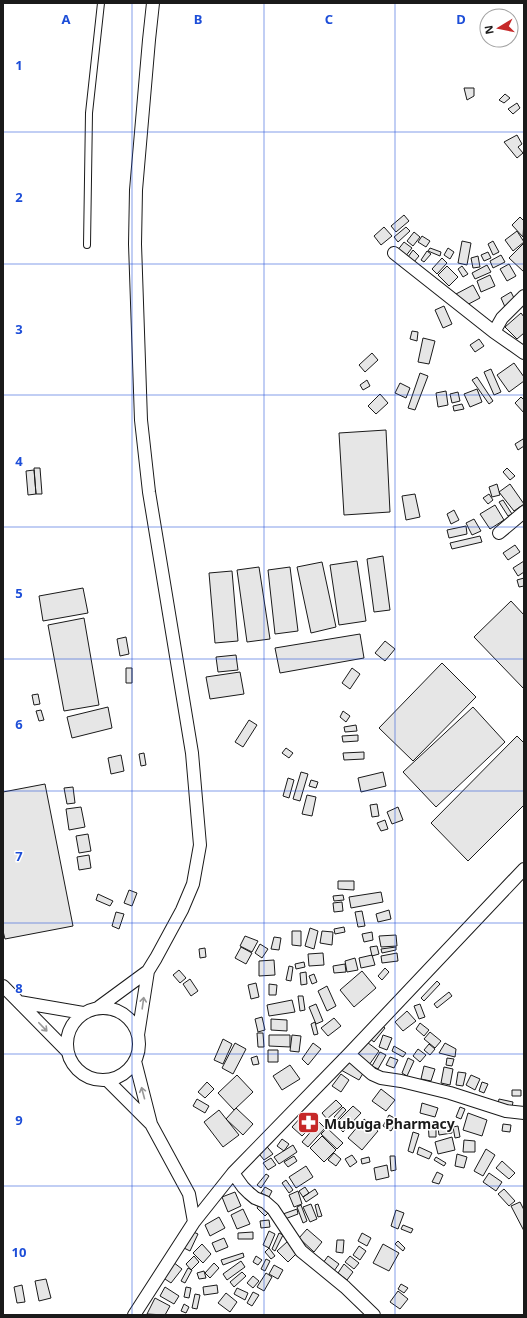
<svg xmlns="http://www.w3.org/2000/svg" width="527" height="1318" viewBox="0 0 527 1318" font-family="'Noto Sans',sans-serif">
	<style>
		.building { fill: #e6e6e6; stroke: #1a1a1a }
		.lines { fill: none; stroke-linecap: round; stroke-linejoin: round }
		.lane-casing { stroke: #1a1a1a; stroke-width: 8 }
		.street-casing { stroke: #1a1a1a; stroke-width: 14 }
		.lane { stroke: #fff; stroke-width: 6 }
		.street { stroke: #fff; stroke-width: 12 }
		.oneway { stroke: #989898 }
		.grid { fill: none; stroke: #1d4ed8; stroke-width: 1; stroke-opacity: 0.55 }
		.labels { text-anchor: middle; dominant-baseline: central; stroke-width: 3; stroke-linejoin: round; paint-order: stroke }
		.poi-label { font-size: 14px; font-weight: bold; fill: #1a1a1a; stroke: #fff; text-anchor: start }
		.grid-label { font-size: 13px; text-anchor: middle; font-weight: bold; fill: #1d4ed8; stroke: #fff; stroke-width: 3; stroke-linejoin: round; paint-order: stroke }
	</style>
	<rect width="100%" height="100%" fill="#fff"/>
	<!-- building -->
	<path class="building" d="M464 88H474V96L467 100Z
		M505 94 510 98 504 103 499 100Z
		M517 103 520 108 513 114 508 109Z
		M517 135 522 144 518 147 523 153 517 158 504 142Z
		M404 215 409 221 396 232 391 226Z
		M520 217 524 221 523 237 512 225Z
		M384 227 392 236 381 245 374 236Z
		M406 227 410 231 398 242 394 237Z
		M517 231 524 242 513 251 505 240Z
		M414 232 420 237 413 246 407 241Z
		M422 236 430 241 426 247 418 242Z
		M462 241 471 243 467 265 458 263Z
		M493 241 499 252 493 255 488 244Z
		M404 242 412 248 405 257 397 251Z
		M523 244 524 245V272L509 258Z
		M430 248 441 252 440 256 428 251Z
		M448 248 454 252 450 259 444 255Z
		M413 250 419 256 414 262 408 257Z
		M427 251 431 254 424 262 421 260Z
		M488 252 491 258 484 261 481 255Z
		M501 255 505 262 493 268 490 261Z
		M478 256 480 267 473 268 471 258Z
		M442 258 447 263 437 274 432 269Z
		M509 264 516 276 507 281 500 269Z
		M487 265 491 272 475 279 472 273Z
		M447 266 458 277 449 286 438 275Z
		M462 266 468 274 463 277 458 269Z
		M490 275 495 286 481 292 477 281Z
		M473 285 480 298 463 307 456 294Z
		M511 292 516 302 505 307 501 298Z
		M444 306 452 324 443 328 435 310Z
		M521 313 524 317V333L517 339 505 327Z
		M412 331 418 332 417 341 410 339Z
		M423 338 435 341 429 364 418 362Z
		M479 339 484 346 475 352 470 345Z
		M372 353 378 360 365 372 359 365Z
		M514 363 524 377V381L509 392 497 375Z
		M491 369 501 392 494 395 484 372Z
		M420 373 428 376 415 410 408 408Z
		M477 377 493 401 489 404 472 380Z
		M367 380 370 386 363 390 360 385Z
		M400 383 410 388 406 398 395 393Z
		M477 389 482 402 470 407 464 394Z
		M446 391 448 405 438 407 436 393Z
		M458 392 460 401 452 403 450 394Z
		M380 394 388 403 376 414 368 406Z
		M521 397 524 400V413L515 403Z
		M462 404 464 409 454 411 453 406Z
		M386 430 390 512 344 515 339 433Z
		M523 439 524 441V446L518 450 515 444Z
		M34 468H40L42 494H36Z
		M507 468 515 476 510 480 503 472Z
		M34 470 36 494 28 495 26 471Z
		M497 484 500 495 492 497 489 487Z
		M510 484 524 504 514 511 499 492Z
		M415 494 420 517 406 520 402 496Z
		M489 494 493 500 488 504 483 498Z
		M503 500 512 514 508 516 499 502Z
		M495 505 504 520 490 529 480 514Z
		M454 510 459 520 451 524 447 514Z
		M474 519 481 531 472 535 466 523Z
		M466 526 467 534 449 538 447 530Z
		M480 536 482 542 452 549 450 543Z
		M515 545 520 552 508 560 503 553Z
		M383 556 390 610 374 612 367 559Z
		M357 561 366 621 339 625 330 565Z
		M524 561V572L518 576 513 568Z
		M322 562 336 627 311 633 297 567Z
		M259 567 270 639 247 642 237 570Z
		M290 567 298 631 275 634 268 570Z
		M232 571 238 641 215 643 209 573Z
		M524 578V586L519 587 517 580Z
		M83 588 88 613 43 621 39 596Z
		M511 601 524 615V689L474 637Z
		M84 618 99 705 64 711 48 625Z
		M360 634 364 658 280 673 275 648Z
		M126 637 129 654 120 656 117 639Z
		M385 641 395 649 385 661 375 653Z
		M236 655 238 670 218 672 216 657Z
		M442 663 476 697 413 761 379 728Z
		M126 668H132V683H126Z
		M352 668 360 674 350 689 342 683Z
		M240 672 244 694 210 699 206 677Z
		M38 694 40 704 34 705 32 695Z
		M108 707 112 728 72 738 67 717Z
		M473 707 505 742 436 807 403 772Z
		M41 710 44 720 39 721 36 711Z
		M343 711 350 716 346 722 340 717Z
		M249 720 257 725 243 747 235 742Z
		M356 725 357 731 345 732 344 727Z
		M358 735V741L343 742 342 736Z
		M517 736 524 743V805L468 861 431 823Z
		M286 748 293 753 289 758 282 753Z
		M364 752V759L344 760 343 753Z
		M144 753 146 765 141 766 139 754Z
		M121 755 124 771 111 774 108 758Z
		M301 772 308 774 300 801 293 799Z
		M383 772 386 786 361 792 358 778Z
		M288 778 294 780 289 798 283 796Z
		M311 780 318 782 316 788 309 786Z
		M45 784 73 926 5 939 3 931V792Z
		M73 787 75 803 67 804 64 788Z
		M307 795 316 797 312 816 302 814Z
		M377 804 379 816 372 817 370 805Z
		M81 807 85 827 69 830 66 809Z
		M398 807 403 820 392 824 387 812Z
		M385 820 388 829 381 831 377 823Z
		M88 834 91 851 79 853 76 836Z
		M89 855 91 868 79 870 77 857Z
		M338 881H354V890L338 889Z
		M129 890 137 893 132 906 124 903Z
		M381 892 383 902 351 908 349 897Z
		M98 894 113 901 110 906 96 900Z
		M343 895 344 900 334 901 333 896Z
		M342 902 343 911 334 912 333 903Z
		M389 910 391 919 378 922 376 914Z
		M362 911 365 926 358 927 355 912Z
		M116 912 124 914 119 929 112 926Z
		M344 927 345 932 335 934 334 929Z
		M310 928 318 931 314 949 305 946Z
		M292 931H301V946L292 945Z
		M322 931 333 932 332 945 320 943Z
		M372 932 373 940 364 942 362 934Z
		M396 935 397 946 381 947 379 936Z
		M245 936 258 941 252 952 240 946Z
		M274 937 281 938 279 950 271 949Z
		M260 944 268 949 262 958 255 953Z
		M377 946 379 954 372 956 370 947Z
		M241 947 252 953 246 964 235 958Z
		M396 947V950L382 953 381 949Z
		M205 948 206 957 200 958 199 949Z
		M323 953 324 965 309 966 308 954Z
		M397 953 398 961 382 963 381 956Z
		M372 955 375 965 361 968 359 958Z
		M355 958 358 970 347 972 345 961Z
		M274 960 275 975 259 976V961Z
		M304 962 305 967 296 969 295 964Z
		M345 964 346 972 334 973 333 966Z
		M289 966 293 967 291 981 286 980Z
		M385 968 389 972 382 980 378 976Z
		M179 970 186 978 180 983 173 975Z
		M362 971 376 988 354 1007 340 990Z
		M306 972 307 984 301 985 300 973Z
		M314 974 317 982 312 984 309 976Z
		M190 979 198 991 191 996 183 984Z
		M437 981 440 984 424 1001 421 998Z
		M256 983 259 997 251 999 248 985Z
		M269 984 277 985 276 995H269Z
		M327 986 336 1006 327 1011 318 991Z
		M449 992 452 996 437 1008 434 1004Z
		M298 996H303L305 1010 300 1011Z
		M292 1000 295 1012 269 1016 267 1005Z
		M316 1004 323 1021 316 1024 309 1007Z
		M420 1004 425 1017 419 1019 414 1006Z
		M407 1011 416 1021 403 1031 395 1022Z
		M262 1017 265 1030 258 1032 255 1019Z
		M334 1018 341 1026 328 1036 321 1028Z
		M271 1019 287 1020V1031L271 1030Z
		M315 1022 318 1034 314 1035 311 1024Z
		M420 1023 429 1030 424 1036 416 1029Z
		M380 1024 385 1028 374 1042 369 1038Z
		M430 1032 441 1041 435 1048 424 1039Z
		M257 1033H263L264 1047H258Z
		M269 1035H290V1047L269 1046Z
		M292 1035 301 1036 299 1052 290 1051Z
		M383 1035 392 1038 387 1050 379 1047Z
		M223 1039 232 1044 223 1064 214 1060Z
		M364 1040 379 1051 369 1065 354 1054Z
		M235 1043 246 1049 233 1074 222 1068Z
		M313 1043 321 1049 308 1065 302 1059Z
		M445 1043 456 1049 455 1057 439 1053Z
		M429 1044 435 1049 430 1055 424 1050Z
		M394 1046 406 1053 403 1057 392 1051Z
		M418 1049 426 1055 420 1062 413 1056Z
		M268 1050H278V1062H268Z
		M380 1052 386 1055 378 1069 372 1066Z
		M257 1056 259 1064 253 1065 251 1058Z
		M390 1057 398 1060 394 1068 386 1065Z
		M408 1058 414 1061 407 1076 402 1073Z
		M447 1058 454 1059 452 1066 446 1065Z
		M347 1060 365 1070 359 1080 341 1070Z
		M290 1065 300 1079 282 1090 273 1076Z
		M424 1066 435 1069 431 1081 421 1079Z
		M444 1067 453 1069 450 1085 441 1083Z
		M458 1072 466 1073 463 1086 456 1085Z
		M341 1074 349 1080 341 1092 332 1086Z
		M237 1075 253 1092 234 1110 218 1093Z
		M471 1075 480 1079 475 1090 466 1085Z
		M207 1082 214 1089 205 1098 198 1092Z
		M482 1082 488 1084 484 1093 479 1091Z
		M381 1089 395 1100 386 1111 372 1101Z
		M512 1090H521V1096H512Z
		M197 1099 209 1106 205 1113 193 1106Z
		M499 1099 513 1102 512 1107 498 1104Z
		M336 1100 342 1106 327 1119 322 1113Z
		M422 1103 438 1108 435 1117 420 1113Z
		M353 1106 361 1113 343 1132 335 1124Z
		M343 1107 346 1110 337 1120 334 1117Z
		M460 1107 465 1109 461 1119 456 1117Z
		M236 1108 253 1124 243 1135 226 1119Z
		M219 1110 239 1135 223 1147 204 1122Z
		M468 1113 487 1120 482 1136 463 1130Z
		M389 1115 398 1120 391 1131 383 1126Z
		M302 1116 312 1126 302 1136 292 1127Z
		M364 1119 378 1131 362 1150 348 1138Z
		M319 1122 325 1128 308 1147 302 1142Z
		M428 1122H436V1137H429Z
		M503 1124 511 1125 510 1132 502 1131Z
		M451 1126 452 1133 439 1135 438 1128Z
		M458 1126 460 1137 455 1138 453 1127Z
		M327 1128 343 1143 337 1149 321 1134Z
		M413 1132 419 1134 413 1153 408 1151Z
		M322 1136 336 1150 324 1162 310 1148Z
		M452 1137 455 1150 438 1154 435 1142Z
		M282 1139 289 1144 284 1151 277 1146Z
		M464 1140 475 1141V1152H463Z
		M264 1143 273 1154 264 1160 256 1150Z
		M293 1145 297 1152 279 1164 274 1157Z
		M419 1147 432 1153 429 1159 417 1154Z
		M486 1149 495 1155 483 1176 474 1171Z
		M334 1153 341 1159 336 1166 328 1160Z
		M457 1154 467 1157 464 1168 455 1166Z
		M352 1155 357 1162 350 1167 345 1159Z
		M294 1156 297 1161 288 1167 284 1162Z
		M390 1156H395L396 1170 391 1171Z
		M369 1157 370 1162 362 1164 361 1159Z
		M436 1157 446 1163 444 1166 434 1160Z
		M271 1158 276 1165 268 1170 263 1163Z
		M502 1161 515 1173 509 1179 496 1168Z
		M387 1165 389 1177 376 1180 374 1168Z
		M306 1166 313 1177 296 1188 289 1177Z
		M437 1172 443 1175 439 1184 432 1182Z
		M489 1173 502 1182 496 1191 483 1182Z
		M266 1174 269 1176 261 1188 257 1185Z
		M286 1180 293 1190 289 1193 282 1183Z
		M265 1187 272 1191 269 1197 261 1193Z
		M305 1187 309 1193 303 1197 299 1191Z
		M315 1189 318 1194 306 1202 303 1197Z
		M504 1189 515 1201 509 1206 498 1194Z
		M298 1191 302 1204 294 1207 289 1195Z
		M235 1192 241 1206 228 1212 222 1197Z
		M520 1202 524 1210V1231L511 1206Z
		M311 1204 317 1219 310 1222 303 1207Z
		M318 1204 322 1216 318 1217 315 1205Z
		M259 1205 268 1213 265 1216 257 1208Z
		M301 1205 307 1221 303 1223 297 1207Z
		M243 1209 250 1224 237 1229 231 1215Z
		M297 1209 298 1214 285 1219 283 1214Z
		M396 1210 404 1213 398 1229 391 1226Z
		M219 1217 225 1228 210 1236 205 1225Z
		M269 1220 270 1227 261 1228 260 1221Z
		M403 1225 413 1229 411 1233 401 1229Z
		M307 1229 322 1242 314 1252 299 1238Z
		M189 1230 198 1234 190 1251 182 1247Z
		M269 1231 275 1234 269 1248 263 1245Z
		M253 1232V1239H238V1233Z
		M279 1233 283 1235 275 1251 272 1249Z
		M362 1233 371 1238 367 1246 358 1241Z
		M224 1238 228 1247 216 1252 212 1243Z
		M337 1240H344L343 1253 336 1252Z
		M288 1241 298 1252 288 1262 277 1251Z
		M398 1241 405 1248 403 1251 395 1244Z
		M202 1244 211 1254 203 1263 193 1253Z
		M383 1244 399 1253 389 1271 373 1263Z
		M359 1246 366 1251 360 1260 353 1255Z
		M269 1248 275 1256 271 1259 265 1252Z
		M243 1253 244 1257 223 1265 221 1260Z
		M194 1256 199 1262 191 1270 186 1264Z
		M256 1256 262 1260 258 1265 253 1262Z
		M328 1256 339 1264 334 1271 323 1263Z
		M350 1256 359 1263 354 1269 345 1262Z
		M266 1259 270 1261 265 1271 261 1269Z
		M241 1261 245 1267 227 1280 223 1274Z
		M173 1262 182 1269 171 1283 162 1277Z
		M214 1263 219 1268 210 1278 205 1273Z
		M344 1264 353 1272 347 1280 338 1273Z
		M274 1265 283 1270 278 1279 269 1274Z
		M188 1268 192 1270 185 1283 181 1281Z
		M204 1271 206 1278 199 1279 197 1273Z
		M242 1272 246 1276 234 1287 230 1282Z
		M266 1273 272 1277 264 1291 257 1287Z
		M253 1276 259 1281 253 1288 247 1283Z
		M46 1279 51 1298 39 1301 35 1281Z
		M401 1284 408 1288 404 1293 398 1289Z
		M22 1285 25 1302 17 1303 14 1287Z
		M217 1285 218 1293 204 1295 203 1287Z
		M165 1287 179 1296 174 1304 160 1296Z
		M186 1287 191 1288 189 1298 184 1297Z
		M237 1288 248 1293 245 1300 234 1294Z
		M398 1291 408 1299 400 1309 390 1302Z
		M253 1292 259 1295 252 1306 247 1303Z
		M226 1293 237 1302 230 1312 218 1303Z
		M195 1294 200 1295 197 1309 192 1308Z
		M155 1298 170 1306 165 1315 147 1314Z
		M184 1304 189 1307 186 1313 181 1311Z"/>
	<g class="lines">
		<defs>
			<path id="lane" d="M87 245 89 113 101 3"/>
			<path id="street" d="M394 253 494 332 524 353
				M494 332 502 318 524 296
				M499 533 524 512
				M3 986 68 1052
				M19 1002 83 1013
				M99 1007 148 971 156 958 182 910 193 884 200 845 192 753 149 492 141 420 135 244 136 190 149 40 153 3
				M67 1044a36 36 0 1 1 72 0a36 36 0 1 1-72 0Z
				M138 1035 148 971
				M349 1054 372 1074 381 1078 401 1081 450 1093 506 1111 524 1113
				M135 1061 151 1124 189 1194 194 1222
				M107 1080 150 1123
				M233 1173 243 1187 249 1193 255 1198 265 1202 273 1209 301 1251 345 1287 374 1315
				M134 1315 194 1222 233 1173 349 1054 524 869"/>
		</defs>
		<!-- lane casing -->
		<use href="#lane" class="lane-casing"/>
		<!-- street casing -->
		<use href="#street" class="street-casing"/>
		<!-- lane -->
		<use href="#lane" class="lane"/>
		<!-- street -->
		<use href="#street" class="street"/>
	</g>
	<!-- one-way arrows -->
	<defs><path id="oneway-shaft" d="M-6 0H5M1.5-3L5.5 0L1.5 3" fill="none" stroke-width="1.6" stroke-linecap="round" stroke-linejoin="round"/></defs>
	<g class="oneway">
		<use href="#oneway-shaft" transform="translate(143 1003) rotate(-82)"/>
		<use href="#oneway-shaft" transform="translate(43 1027) rotate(46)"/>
		<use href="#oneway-shaft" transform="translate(143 1093) rotate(-105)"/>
	</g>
	<!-- grid -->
	<path class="grid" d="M132 3V1315M264 3V1315M395 3V1315M3 132H524M3 264H524M3 395H524M3 527H524M3 659H524M3 791H524M3 923H524M3 1054H524M3 1186H524"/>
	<!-- icons -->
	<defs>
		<symbol id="pharmacy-square" viewBox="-11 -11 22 22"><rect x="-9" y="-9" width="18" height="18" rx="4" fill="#c62828" stroke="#fff"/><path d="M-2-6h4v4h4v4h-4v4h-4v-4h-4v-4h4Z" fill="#fff"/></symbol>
	</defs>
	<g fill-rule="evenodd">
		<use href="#pharmacy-square" x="296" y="1110" width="25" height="25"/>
	</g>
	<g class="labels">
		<!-- poi labels -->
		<g class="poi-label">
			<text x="324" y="1123">Mubuga Pharmacy</text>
		</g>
	</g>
	<g class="grid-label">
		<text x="66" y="24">A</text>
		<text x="198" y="24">B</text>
		<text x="329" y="24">C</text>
		<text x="461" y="24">D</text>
		<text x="19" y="70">1</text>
		<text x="19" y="202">2</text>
		<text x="19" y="334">3</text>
		<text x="19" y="466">4</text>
		<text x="19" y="598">5</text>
		<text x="19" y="729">6</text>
		<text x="19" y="861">7</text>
		<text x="19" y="993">8</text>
		<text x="19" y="1125">9</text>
		<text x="19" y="1257">10</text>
	</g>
	<!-- border -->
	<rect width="527" height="1318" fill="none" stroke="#1a1a1a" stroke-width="8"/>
	<!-- north arrow -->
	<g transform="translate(499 28) rotate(260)"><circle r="19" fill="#ffffff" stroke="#a3a3a3"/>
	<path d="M0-3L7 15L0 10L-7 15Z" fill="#c62828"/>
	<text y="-6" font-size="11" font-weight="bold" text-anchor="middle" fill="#1a1a1a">N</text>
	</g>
</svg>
